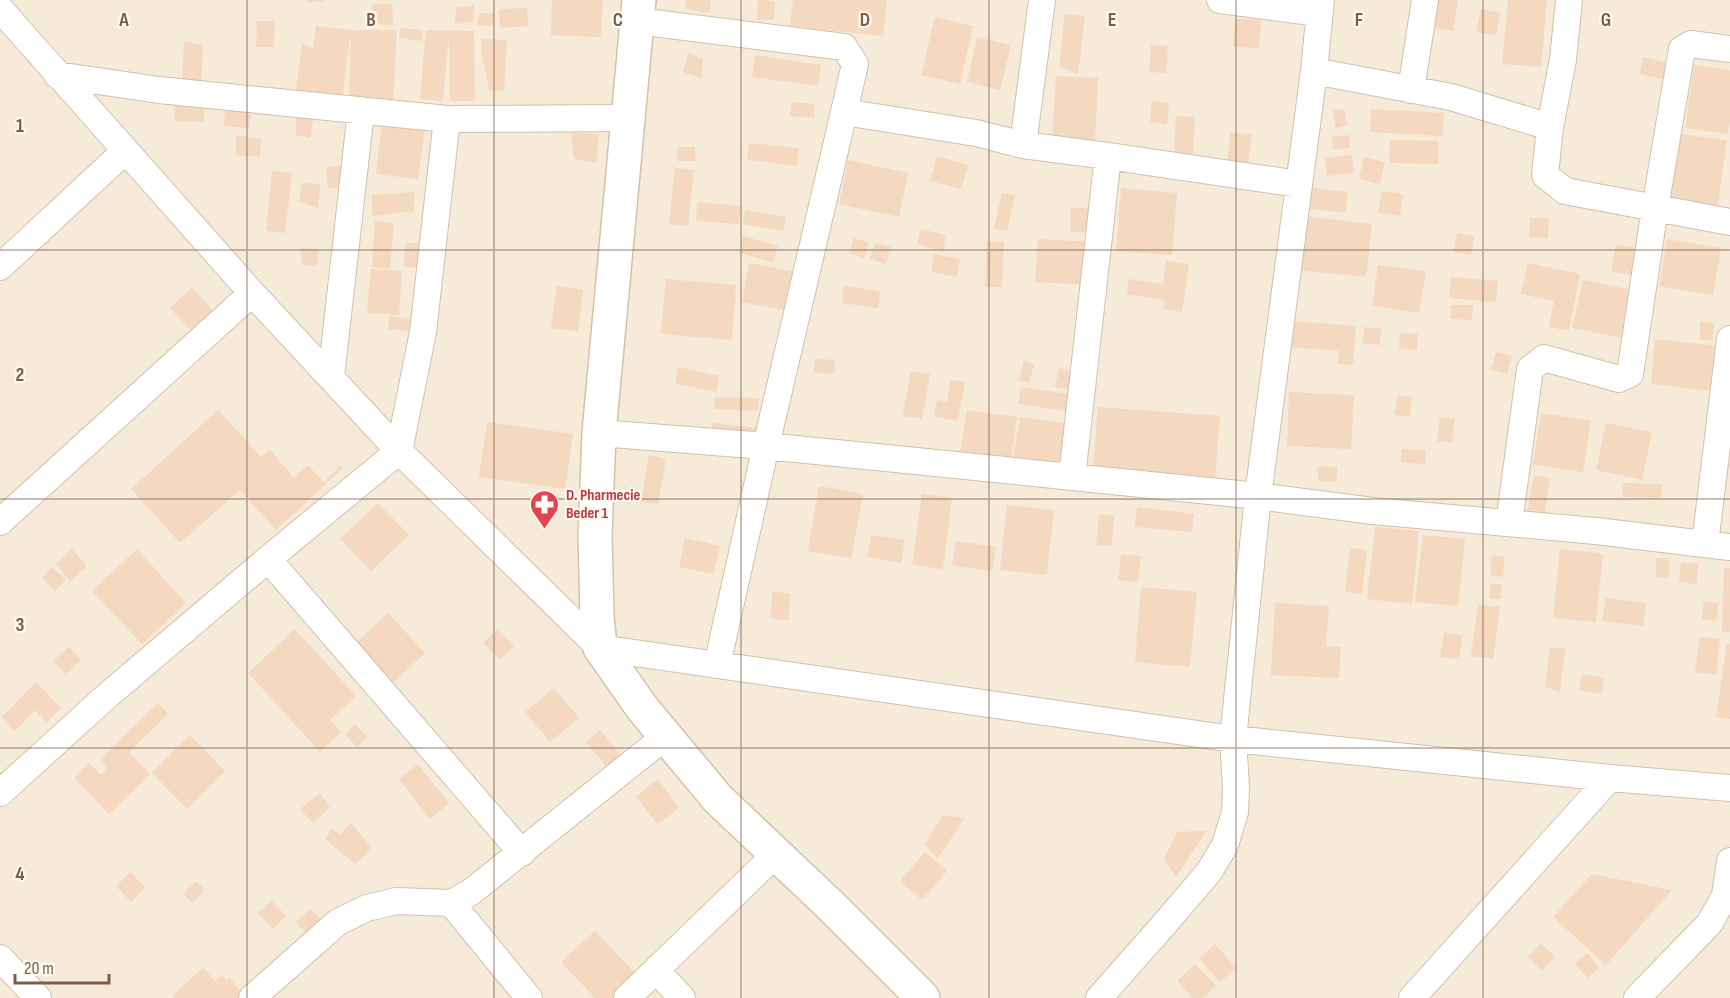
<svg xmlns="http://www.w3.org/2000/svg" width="1730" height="998" viewBox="0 0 1730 998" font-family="'Sofia Sans Condensed',sans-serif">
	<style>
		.residential { fill: #f6ead8 }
		.building { fill: #f5d8c0 }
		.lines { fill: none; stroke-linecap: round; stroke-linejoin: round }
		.street-casing { stroke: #d2c0ae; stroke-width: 28 }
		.secondary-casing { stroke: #d6c1ab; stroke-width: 36 }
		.street { stroke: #fff; stroke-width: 26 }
		.secondary { stroke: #fff; stroke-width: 33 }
		.grid { fill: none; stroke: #7c5f4a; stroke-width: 1.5; stroke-opacity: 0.55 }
		.labels { text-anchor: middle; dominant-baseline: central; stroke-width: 4.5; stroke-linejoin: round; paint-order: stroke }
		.health-label { font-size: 16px; font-weight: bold; fill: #be3a42; stroke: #fffbf2; text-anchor: start }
		.grid-label { font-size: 20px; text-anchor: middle; font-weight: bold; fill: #7c5f4a; stroke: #fffbf2; stroke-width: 4.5; stroke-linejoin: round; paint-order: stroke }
	</style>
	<rect width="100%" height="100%" fill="#fef7ea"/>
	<!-- residential -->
	<path class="residential" d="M0 0H1730V998H0Z"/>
	<!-- building -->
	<path class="building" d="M307 0H325V2H306Z
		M552 0H603L601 37 551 35Z
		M686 0H711L709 13 685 9Z
		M758 0 775 1 774 20H757Z
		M793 0H887L883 36 790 26Z
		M1438 0H1458L1453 31 1434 28Z
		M1508 0H1547L1541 67 1502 64Z
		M372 4H392L393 25 372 24Z
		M474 5 473 22 455 24 456 8Z
		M527 8 528 26 500 28 499 9Z
		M1481 9 1500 13 1496 36 1476 32Z
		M479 13H494L493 26 478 25Z
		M1065 14 1085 16 1078 74 1059 67Z
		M935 17 973 26 960 84 921 75Z
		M1235 19 1261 20 1259 48 1233 47Z
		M257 21H275L274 47H256Z
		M316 26 351 30H397L393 106 349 104 351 32 341 107 295 101 302 43 313 49Z
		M400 28 423 30 422 41 399 38Z
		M426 30 474 31 475 101H450L449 34 443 101 420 99Z
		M977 37 1011 45 1000 90 967 82Z
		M482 39 507 40 504 91 489 90 481 50Z
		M184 41 203 45 201 89 182 88Z
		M1151 45 1168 46 1166 73 1149 72Z
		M688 53 703 59 702 78 683 72Z
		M755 55 821 65 818 86 752 77Z
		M1643 57 1670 63 1667 80 1640 74Z
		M1694 65 1730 70V118L1728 134 1685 128Z
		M1056 76 1098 78 1095 142 1052 139Z
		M176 100 204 102V122L174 121Z
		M1152 101 1169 103 1167 124 1150 122Z
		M792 102 815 104 814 118 790 116Z
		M225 108 251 109 249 128 224 126Z
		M1344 109 1347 125 1336 128 1333 111Z
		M1371 109 1444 113 1443 136 1370 132Z
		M296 115 313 118 310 138 296 135Z
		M1176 116 1195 117 1193 157 1174 156Z
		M382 121 425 126 418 179 376 174Z
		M1231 132 1252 135 1248 163 1227 160Z
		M571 133 599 134 596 163 574 159Z
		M1679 134 1727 140 1717 210 1669 203Z
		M236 135 261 139 260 157 236 155Z
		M1349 135 1350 148 1333 150 1332 137Z
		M1390 140 1439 141 1438 164 1389 163Z
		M749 143 799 148 796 166 747 160Z
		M677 147H695V161H677Z
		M1352 155 1354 173 1327 176 1325 158Z
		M937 156 968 165 961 189 930 181Z
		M1364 157 1385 162 1380 184 1359 179Z
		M848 160 908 173 899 217 839 204Z
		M347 166V190L328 188 326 167Z
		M675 168 694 170 688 226 669 224Z
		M272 171 292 173 285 233 266 231Z
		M302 183 320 184 318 208 299 202Z
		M1309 187 1348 192 1345 213 1306 208Z
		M1121 188 1177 193 1172 255 1116 251Z
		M1382 191 1403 194 1400 216 1378 212Z
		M414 192V211L372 216V195Z
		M1002 193 1015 196 1007 231 994 228Z
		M697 202 740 206 739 224 696 221Z
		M1071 208H1090V233L1070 232Z
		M745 210 786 217 783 231 743 224Z
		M1304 216 1372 224 1366 277 1298 270Z
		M1530 218H1549L1548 238 1529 237Z
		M375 221 394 223 390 269 372 267Z
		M921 229 946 235 943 251 917 244Z
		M1457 233 1474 236 1471 255 1454 252Z
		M743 236 778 246 773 262 739 253Z
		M854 238 869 243 864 258 849 253Z
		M1038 239 1092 242 1089 285 1035 282Z
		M1667 239 1721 248 1713 295 1659 286Z
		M987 242H1004L1002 287H985Z
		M405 243H425L424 268 404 267Z
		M875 243 891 247 886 264 870 259Z
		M1616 244 1637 248 1632 275 1611 271Z
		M301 248 318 249 317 266 302 265Z
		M934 254 960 259 957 277 931 272Z
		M1166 261 1189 264 1182 312 1164 309 1165 300 1127 294 1129 279 1163 284Z
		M749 263 797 272 790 311 742 302Z
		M1528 263 1580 274 1569 331 1549 327 1554 301 1521 294Z
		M1378 265 1426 271 1419 313 1372 306Z
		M371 269 402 271 399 315 367 313Z
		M1451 277 1498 281 1496 302 1449 298Z
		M666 279 736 285 732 340 661 334Z
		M1583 280 1637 291 1628 339 1572 328Z
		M557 286 583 290 578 331 551 328Z
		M844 286 880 291 878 308 842 303Z
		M192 287 215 313 193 333 170 308Z
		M1451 305H1473L1472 320 1450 319Z
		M389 316 413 319 412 332 388 329Z
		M1292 321 1356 326 1353 365 1337 364 1339 351 1290 347Z
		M1700 322 1714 323 1713 340H1700Z
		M1364 327 1381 329 1380 345 1363 343Z
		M1400 333 1418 334 1417 350 1399 349Z
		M1655 339 1715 346 1710 391 1651 384Z
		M1496 352 1512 356 1507 374 1491 370Z
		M815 359 835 360 834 374 814 373Z
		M1024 361 1034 364 1029 383 1019 380Z
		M678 367 719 376 717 392 675 384Z
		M1059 368 1075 372 1071 390 1055 387Z
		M911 371 930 374 922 419 903 416Z
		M951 380 965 382 958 421 934 417 937 400 947 402Z
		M1021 387 1076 395 1073 412 1018 404Z
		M1289 392 1354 395 1351 449 1287 446Z
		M1397 396 1412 397 1410 416 1395 415Z
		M715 397 759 398 758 411 714 409Z
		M1098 407 1220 416 1215 478 1093 469Z
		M218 410 261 457 270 450 294 478 308 465 323 482 341 466 343 468 276 530 240 490 180 543 131 489Z
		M967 410 1017 417 1010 466 959 458Z
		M1541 413 1591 421 1583 472 1533 465Z
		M1020 417 1070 424 1063 469 1013 461Z
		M1440 417 1455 419 1452 443 1437 441Z
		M487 422 573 434 565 489 479 477Z
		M712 423 756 428 755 441 711 436Z
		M1606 423 1652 432 1642 480 1596 470Z
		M1402 449 1426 450 1425 464 1401 462Z
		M649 455 666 459 658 504 641 502Z
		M1318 466 1337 467V482L1318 481Z
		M1534 475 1550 478 1544 515 1527 512Z
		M1623 483 1662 484 1661 498 1622 497Z
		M819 486 863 494 851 558 808 551Z
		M922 494 952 498 943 569 912 565Z
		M378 503 409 535 371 571 340 539Z
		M1007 505 1054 510 1047 575 1000 570Z
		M1137 507 1194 514 1192 532 1135 527Z
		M1099 514 1115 516 1111 546 1096 545Z
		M1375 527 1419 531 1412 604 1367 599Z
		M871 535 905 540 901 563 867 557Z
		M1423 535 1465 539 1458 606 1415 602Z
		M685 538 720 546 713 574 679 567Z
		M956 541 996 547 992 571 952 565Z
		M1350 548 1367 550 1362 594 1345 592Z
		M72 549 87 566 70 581 56 564Z
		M137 549 186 603 142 644 92 591Z
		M1560 549 1603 554 1596 622 1553 618Z
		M1121 554 1141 556 1138 582 1118 580Z
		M1492 555 1505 557 1503 577 1490 575Z
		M1656 558H1669V578H1656Z
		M1681 562 1699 564 1696 584 1679 582Z
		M52 567 66 579 55 591 42 578Z
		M1724 568H1730V632H1722Z
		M1490 584H1502L1501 599H1490Z
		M1141 587 1197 592 1190 667 1135 662Z
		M772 592 790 593 789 620 771 619Z
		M1606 598 1646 603 1643 626 1602 621Z
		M1704 601 1719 603 1716 621 1702 619Z
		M1275 603 1329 606 1326 646 1341 647 1339 678 1271 675Z
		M1478 604 1500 607 1493 659 1471 656Z
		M388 613 425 653 385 690 348 650Z
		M295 629 356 696 330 720 341 732 320 752 248 673Z
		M497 630 514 646 500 660 483 643Z
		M1444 632 1463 635 1459 659 1440 657Z
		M1700 637 1720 639 1716 675 1695 672Z
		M1727 643 1730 644V719L1716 717Z
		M69 647 81 660 66 674 53 661Z
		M1550 647 1565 649 1560 693 1545 686Z
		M1582 674 1604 678 1602 694 1579 690Z
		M36 682 61 708 47 722 35 710 15 731 2 717Z
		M554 688 579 718 550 742 525 712Z
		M158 703 168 714 129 752 150 774 109 814 74 778 89 763 101 775 108 768 100 760Z
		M355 724 367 737 357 747 345 734Z
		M600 730 624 759 610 771 586 742Z
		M190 735 225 771 187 809 152 773Z
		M418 764 449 803 430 819 399 779Z
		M658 779 679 808 657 824 636 796Z
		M320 793 330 808 313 823 300 809Z
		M943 815 965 818 937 859 925 844Z
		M351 823 372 848 355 864 326 840 331 829 340 834Z
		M1206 831 1176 877 1164 859 1177 832Z
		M925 852 947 871 922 900 900 881Z
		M131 872 145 888 131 902 116 886Z
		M1592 874 1672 890 1606 965 1553 917Z
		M196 881 205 890 192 903 184 894Z
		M272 901 286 916 273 929 258 913Z
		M311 909 323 922 309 936 296 922Z
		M595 931 642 980 623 998H595L561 962Z
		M1541 943 1555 957 1542 971 1528 957Z
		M1215 944 1236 968 1220 982 1199 958Z
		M1588 953 1599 968 1587 978 1575 963Z
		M1195 964 1216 986 1203 998H1193L1177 981Z
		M203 968 215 981 222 975 227 981 230 978 243 995 239 998H176L173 995Z"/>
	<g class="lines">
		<defs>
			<path id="street" d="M1220 0 1319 13
				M0 9 252 293 399 451 600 648 1233 739 1610 778 1730 788
				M637 21 844 47 855 64 844 112 976 133 1023 145 1042 0
				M1314 71 1451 97 1550 127 1563 60 1569 0
				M57 75 159 90 447 119 629 118
				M1411 90 1425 0
				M1550 127 1545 175 1565 191 1730 222
				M1023 145 1108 156 1299 184
				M0 267 124 152
				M331 377 361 111
				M599 433 766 446 916 461 1258 496 1373 511 1596 531 1730 547
				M1072 477 1108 156
				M0 522 252 293
				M1509 523 1530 369 1544 358 1619 379 1630 374 1655 208 1682 49 1691 44 1730 49
				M1705 544 1730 339
				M268 559 522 853
				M717 665 766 446 844 112
				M0 793 108 695 268 559 399 451 423 332 447 119
				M451 903 529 998
				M0 958 38 998
				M656 970 682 998
				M252 998 338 922 367 908 396 901 451 903 471 892 666 736
				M627 998 776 854
				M1099 998 1161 928 1209 872 1225 845 1235 812 1236 787 1233 739 1258 496 1314 71 1321 0
				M1412 998 1610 778
				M1637 998 1709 924 1725 896 1730 861"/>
			<path id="secondary" d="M639 0 599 433 595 536 597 615 600 648 643 709 718 799 829 904 923 998"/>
		</defs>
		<!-- street casing -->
		<use href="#street" class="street-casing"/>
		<!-- secondary casing -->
		<use href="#secondary" class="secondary-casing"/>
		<!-- street -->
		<use href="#street" class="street"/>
		<!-- secondary -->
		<use href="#secondary" class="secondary"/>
	</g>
	<!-- grid -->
	<path class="grid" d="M247 0V998M494 0V998M741 0V998M989 0V998M1236 0V998M1483 0V998M0 250H1730M0 499H1730M0 748H1730"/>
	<!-- icons -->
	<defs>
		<symbol id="pharmacy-pin" viewBox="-11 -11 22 30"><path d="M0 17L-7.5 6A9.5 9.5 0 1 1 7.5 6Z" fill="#e0444e" stroke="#fffbf2"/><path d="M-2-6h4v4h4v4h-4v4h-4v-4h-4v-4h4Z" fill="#fff"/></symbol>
	</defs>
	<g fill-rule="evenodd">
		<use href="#pharmacy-pin" x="528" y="488" width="33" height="45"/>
	</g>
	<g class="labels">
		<!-- health labels -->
		<g class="health-label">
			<text x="566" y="495">D. Pharmecie<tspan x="566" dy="18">Beder 1</tspan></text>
		</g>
	</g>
	<g class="grid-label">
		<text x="124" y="26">A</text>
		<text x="371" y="26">B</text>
		<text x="618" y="26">C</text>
		<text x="865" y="26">D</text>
		<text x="1112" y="26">E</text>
		<text x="1359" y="26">F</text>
		<text x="1606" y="26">G</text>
		<text x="20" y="132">1</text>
		<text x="20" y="381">2</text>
		<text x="20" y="631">3</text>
		<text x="20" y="880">4</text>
	</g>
	<!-- scale -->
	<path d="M15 974v9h94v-9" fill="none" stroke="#7c5f4a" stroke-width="3"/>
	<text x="24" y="974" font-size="18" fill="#7c5f4a" stroke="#fffbf2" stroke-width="4.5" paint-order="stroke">20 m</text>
</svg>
